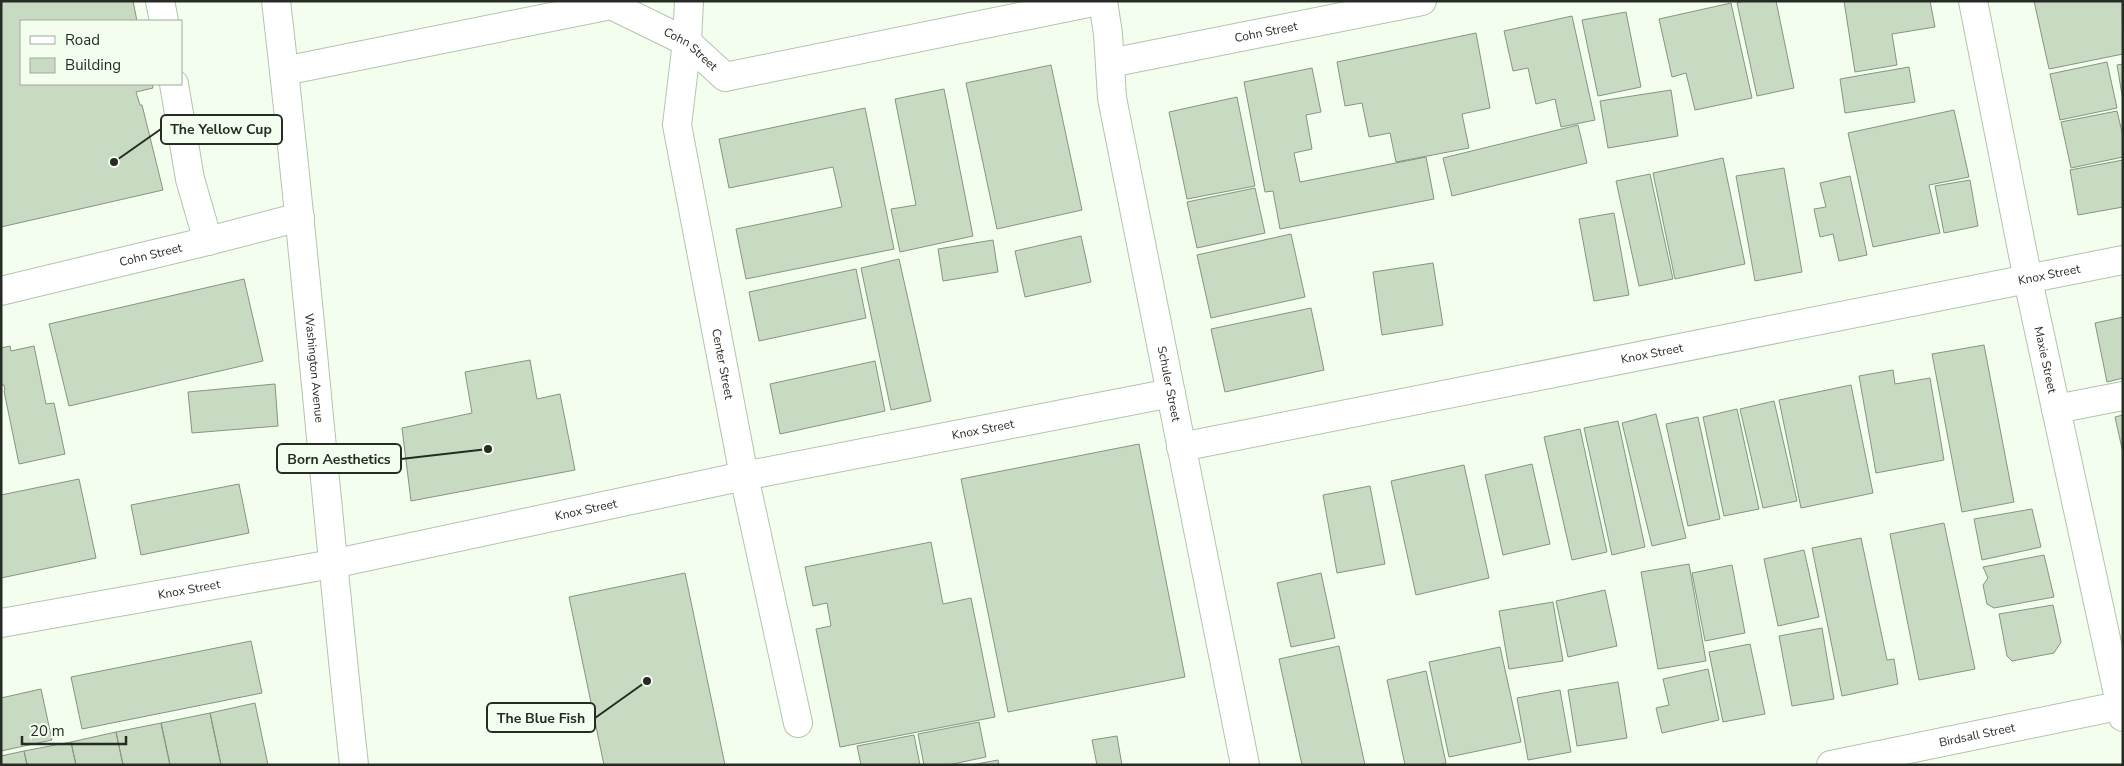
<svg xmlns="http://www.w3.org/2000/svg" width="2124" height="766" viewBox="0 0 2124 766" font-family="'Nunito Sans',sans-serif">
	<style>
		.building { fill: #c9dac2; stroke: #85957f }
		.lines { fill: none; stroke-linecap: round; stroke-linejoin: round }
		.minor-casing { stroke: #b3c4ac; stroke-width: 30 }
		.major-casing { stroke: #b3c4ac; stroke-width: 30 }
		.minor { stroke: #fff; stroke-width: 28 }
		.major { stroke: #fff; stroke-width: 28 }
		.labels { text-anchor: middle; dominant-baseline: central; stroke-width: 4.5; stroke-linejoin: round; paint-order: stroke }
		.street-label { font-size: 12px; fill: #262c23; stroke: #f3feef }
		.leader { fill: none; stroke: #262c23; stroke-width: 2 }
		.callout-dot { fill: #262c23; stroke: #f3feef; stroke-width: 2 }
		.callout { fill: #f3feef; stroke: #262c23; stroke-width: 2 }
		.callout-label { font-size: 14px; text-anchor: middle; font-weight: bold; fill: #262c23 }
	</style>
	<rect width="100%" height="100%" fill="#f3feef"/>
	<!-- building -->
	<path class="building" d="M1 1H133L137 21H21V84H152L153 88 136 92 140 105H142L163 190 1 227Z
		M1744 1H1776L1794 88 1757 96 1737 3Z
		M1844 1H1930L1935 27 1892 34 1897 65 1855 72Z
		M2034 1H2122L2123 54 2049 69Z
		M1731 3 1752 98 1695 110 1686 73 1672 77 1659 19Z
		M1626 12 1641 87 1598 96 1582 20Z
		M1572 16 1595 120 1561 127 1555 99 1536 104 1528 68 1513 71 1504 31Z
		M1476 33 1490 108 1462 114 1469 148 1396 162 1390 133 1369 137 1362 103 1345 106 1337 62Z
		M2107 62 2117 108 2060 120 2050 74Z
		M2123 64V101L2117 65Z
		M1051 65 1082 210 997 229 966 83Z
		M1909 67 1915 102 1845 113 1840 79Z
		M1312 68 1321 112 1306 115 1312 149 1294 153 1300 182 1426 157 1434 199 1280 229 1273 191 1265 192 1244 82Z
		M944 89 973 236 900 252 891 209 916 205 895 99Z
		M1671 90 1678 136 1608 148 1600 101Z
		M1237 97 1255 186 1187 199 1169 112Z
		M865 108 894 249 746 279 736 229 842 207 833 167 729 188 719 139Z
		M1954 110 1969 177 1929 185 1940 233 1873 247 1848 133Z
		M2117 111 2123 136V157L2071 168 2061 122Z
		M1578 125 1587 163 1452 196 1443 158Z
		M1723 158 1745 264 1675 279 1653 173Z
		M2123 160V207L2078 215 2070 170Z
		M1784 168 1802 272 1755 281 1736 176Z
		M1650 174 1673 279 1639 286 1616 181Z
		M1850 176 1867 255 1839 261 1833 234 1820 237 1814 209 1826 207 1820 183Z
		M1970 180 1978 226 1944 233 1935 186Z
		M1255 188 1265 233 1197 248 1187 202Z
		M1614 213 1629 295 1594 301 1579 219Z
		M1291 234 1305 297 1211 318 1197 255Z
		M1081 236 1091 282 1025 297 1015 251Z
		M993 240 998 272 943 281 938 249Z
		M899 259 931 401 891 410 861 268Z
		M1433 263 1443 325 1382 335 1373 272Z
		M856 269 866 318 759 341 749 292Z
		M244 279 263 361 69 406 49 324Z
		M1311 308 1324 370 1225 392 1211 329Z
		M2123 317V378L2107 382 2095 323Z
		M1984 345 2014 502 1962 512 1932 354Z
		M10 346 11 351 34 346 46 404 54 403 65 454 19 464 4 391 5 390 4 385H1V348Z
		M530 360 537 399 560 394 575 470 411 501 402 428 472 413 465 372Z
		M875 361 885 411 780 434 770 384Z
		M1893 370 1895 384 1930 378 1944 460 1876 473 1859 376Z
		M275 384 278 426 192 433 188 392Z
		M1851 385 1873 493 1801 508 1779 400Z
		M1774 401 1797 501 1763 508 1740 409Z
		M1737 409 1759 509 1724 516 1703 417Z
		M1656 414 1686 538 1652 546 1622 423Z
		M2123 415V453L2115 417Z
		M1698 417 1720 519 1688 526 1666 424Z
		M1618 421 1645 547 1612 555 1584 428Z
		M1580 429 1607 552 1572 560 1544 437Z
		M1139 444 1185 677 1008 712 961 479Z
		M1532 464 1550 544 1503 555 1485 475Z
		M1464 465 1489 578 1416 595 1391 481Z
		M79 479 96 558 1 578V495Z
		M239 484 249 533 141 555 131 505Z
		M1370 486 1385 564 1337 573 1323 495Z
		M2032 509 2041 547 1982 560 1974 519Z
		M1944 523 1975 669 1919 680 1890 534Z
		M1861 538 1887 660 1894 659 1898 684 1842 696 1812 548Z
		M931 542 943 604 971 598 995 717 840 747 816 629 831 626 827 603 813 606 805 567Z
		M1804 550 1819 617 1778 626 1764 559Z
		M2044 555 2054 597 1994 608 1987 604 1983 585 1988 578 1983 567Z
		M1689 564 1706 661 1658 669 1641 572Z
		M1732 565 1745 633 1705 641 1692 573Z
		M685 573 725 765H604L569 597Z
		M1321 573 1335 638 1291 647 1277 583Z
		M1605 590 1617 646 1568 657 1556 601Z
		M1553 602 1563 661 1509 669 1499 611Z
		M2053 605 2061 642 2054 653 2012 661 2007 656 1999 614Z
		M1822 628 1834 699 1792 706 1779 636Z
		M251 641 262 693 82 729 71 677Z
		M1750 644 1765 714 1723 722 1709 652Z
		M1339 646 1365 765H1302L1279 659Z
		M1500 647 1521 742 1449 757 1429 662Z
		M1708 669 1719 720 1662 733 1656 708 1669 705 1663 679Z
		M1426 671 1446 763 1438 765H1405L1387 680Z
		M1618 682 1627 738 1577 746 1568 690Z
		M41 689 52 740 1 751V698Z
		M1560 690 1571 752 1528 760 1517 698Z
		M255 703 268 765H221L210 713Z
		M210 713 221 765H170L161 723Z
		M979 722 986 757 948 765H924L918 734Z
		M161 723 170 765H123L116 732Z
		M116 732 123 765H76L71 742Z
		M914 735 920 765H861L857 746Z
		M1117 736 1122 765H1097L1092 740Z
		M71 742 76 765H27L24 751Z
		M24 751 27 765H1V756Z
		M998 760 999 765H971Z"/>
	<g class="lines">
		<defs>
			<g id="minor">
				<path d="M160 1 164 21"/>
				<path id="s1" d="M689 1 687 42 677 125 744 476 798 723"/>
				<path id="s2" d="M1103 1 1108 34 1112 98 1245 765"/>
				<path id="s3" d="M1973 1 2028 280 2123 717"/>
				<path id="s4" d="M1110 63 1422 1"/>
				<path id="s5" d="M284 71 611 5 687 42 725 77 1098 1"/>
				<path d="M174 84 190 179 208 241"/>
				<path id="s6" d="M1 291 208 241 300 217"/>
				<path d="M2056 409 2123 396"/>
				<path id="s7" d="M1181 447 2123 260"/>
				<path id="s8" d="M1 623 332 564 744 476 1171 393"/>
				<path id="s9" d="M1831 765 2123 705"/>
			</g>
			<g id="major">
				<path id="s10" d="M276 1C306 255 326 510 354 765"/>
			</g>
		</defs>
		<!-- minor casing -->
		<use href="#minor" class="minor-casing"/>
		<!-- major casing -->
		<use href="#major" class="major-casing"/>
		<!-- minor -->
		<use href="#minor" class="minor"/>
		<!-- major -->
		<use href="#major" class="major"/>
	</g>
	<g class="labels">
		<!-- street labels -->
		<g class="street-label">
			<text stroke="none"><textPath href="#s4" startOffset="159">Cohn Street</textPath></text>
			<text stroke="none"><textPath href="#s5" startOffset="425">Cohn Street</textPath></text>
			<text stroke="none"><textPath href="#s6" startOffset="154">Cohn Street</textPath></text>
			<text stroke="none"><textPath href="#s7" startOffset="885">Knox Street</textPath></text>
			<text stroke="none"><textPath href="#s7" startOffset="480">Knox Street</textPath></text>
			<text stroke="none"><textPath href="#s3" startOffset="366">Maxie Street</textPath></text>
			<text stroke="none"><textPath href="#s1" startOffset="368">Center Street</textPath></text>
			<text stroke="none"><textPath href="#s10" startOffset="369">Washington Avenue</textPath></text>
			<text stroke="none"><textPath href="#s2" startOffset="389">Schuler Street</textPath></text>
			<text stroke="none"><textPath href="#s8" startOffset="1001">Knox Street</textPath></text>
			<text stroke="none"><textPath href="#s8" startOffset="596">Knox Street</textPath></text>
			<text stroke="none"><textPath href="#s8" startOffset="191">Knox Street</textPath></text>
			<text stroke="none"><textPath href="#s9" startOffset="149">Birdsall Street</textPath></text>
		</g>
	</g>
	<!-- callouts -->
	<path class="leader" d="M114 162L161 129M488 449L401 459M647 681L595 718"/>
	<g class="callout-dot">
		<circle cx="114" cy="162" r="5"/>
		<circle cx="488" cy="449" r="5"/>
		<circle cx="647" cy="681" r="5"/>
	</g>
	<g class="callout">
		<rect x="161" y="115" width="121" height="29" rx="5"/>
		<rect x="277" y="444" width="124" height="29" rx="5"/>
		<rect x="487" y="703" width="108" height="29" rx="5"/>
	</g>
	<g class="callout-label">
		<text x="221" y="134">The Yellow Cup</text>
		<text x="339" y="464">Born Aesthetics</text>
		<text x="541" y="723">The Blue Fish</text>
	</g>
	<!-- border -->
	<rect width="2124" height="766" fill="none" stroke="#262c23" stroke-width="5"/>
	<!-- legend -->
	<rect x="20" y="20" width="162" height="65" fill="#f3feef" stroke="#a1aa9d"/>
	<rect x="30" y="36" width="25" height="8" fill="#ffffff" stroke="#a1aa9d"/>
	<text x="65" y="45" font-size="15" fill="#262c23">Road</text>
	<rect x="30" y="58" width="25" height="15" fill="#c9dac2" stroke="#a1aa9d"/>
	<text x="65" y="70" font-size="15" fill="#262c23">Building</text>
	<!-- scale -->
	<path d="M22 736v8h104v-8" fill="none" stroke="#262c23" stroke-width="2.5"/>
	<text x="30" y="736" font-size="15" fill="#262c23" stroke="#f3feef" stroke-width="4" paint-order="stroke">20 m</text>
</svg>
